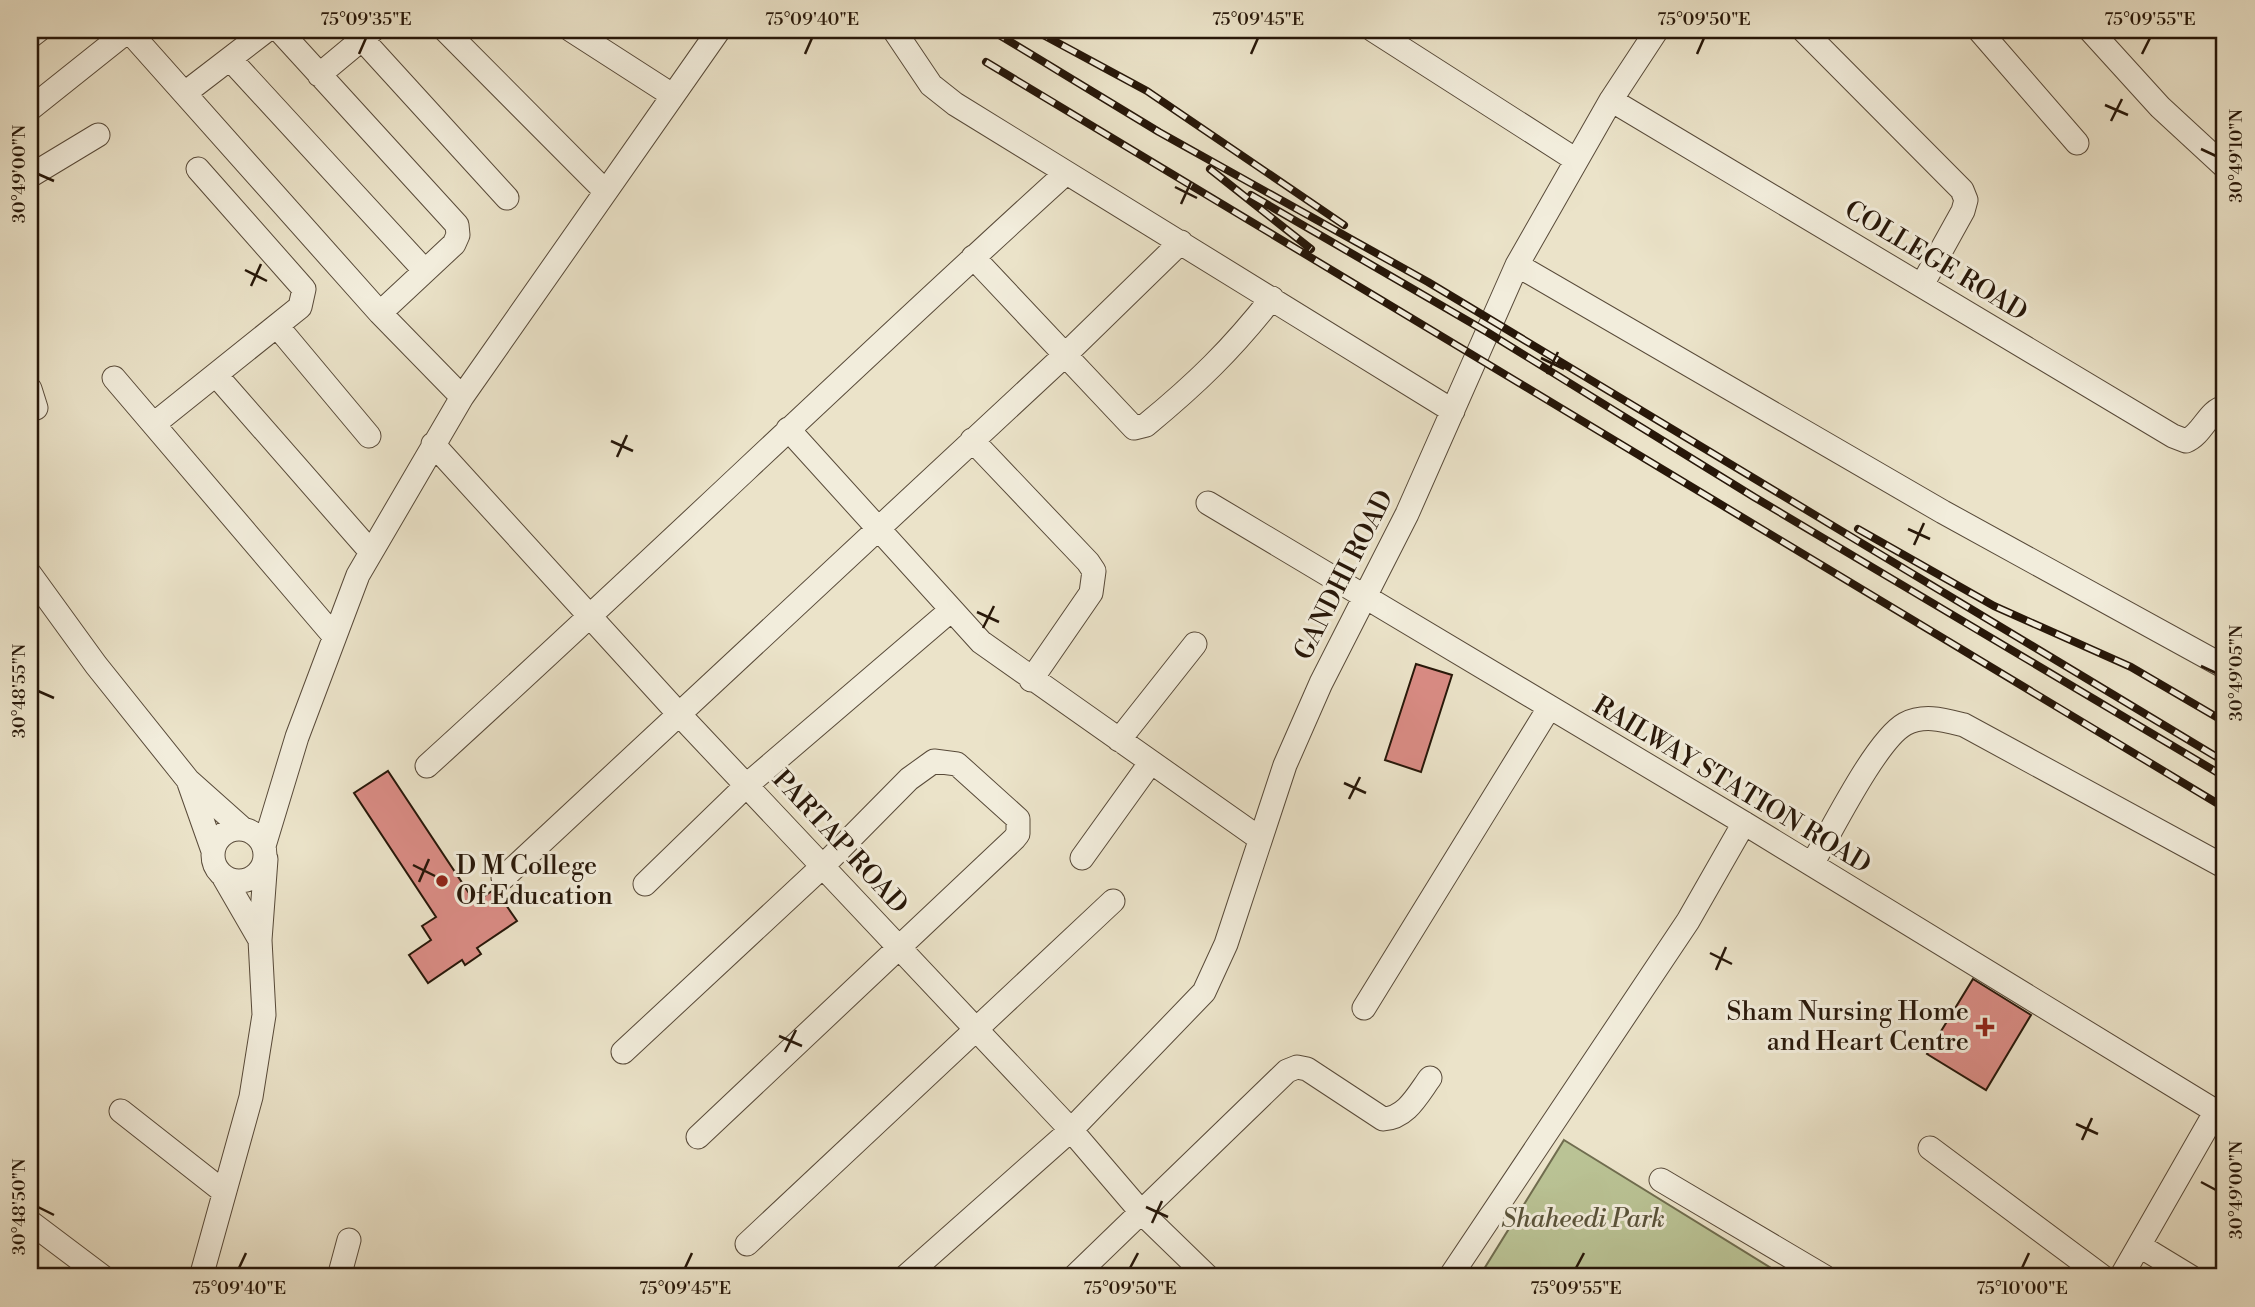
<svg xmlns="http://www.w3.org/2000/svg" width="2255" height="1307" viewBox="0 0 2255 1307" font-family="'Libre Bodoni',serif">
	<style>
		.green { fill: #bac395; stroke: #706d4f; stroke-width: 2 }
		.building { fill: #da8c85; stroke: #271709; stroke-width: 2 }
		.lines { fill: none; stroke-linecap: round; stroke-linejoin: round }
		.minor-casing { stroke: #584a39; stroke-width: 25 }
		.minor { stroke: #f2eddc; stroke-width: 23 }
		.rail-casing { stroke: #271709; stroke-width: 8 }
		.rail { stroke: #f2eddc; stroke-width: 5; stroke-dasharray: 16; stroke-linecap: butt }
		.ticks { fill: none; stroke: #271709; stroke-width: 2.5 }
		.poi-dot { fill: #8f2418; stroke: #f2eddc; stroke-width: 2.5 }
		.labels { text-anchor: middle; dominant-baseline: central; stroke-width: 6; stroke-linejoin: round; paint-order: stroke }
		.street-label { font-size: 26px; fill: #271709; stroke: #f2eddc }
		.poi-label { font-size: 26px; fill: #271709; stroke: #f2eddc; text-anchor: start }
		.park-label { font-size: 26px; font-style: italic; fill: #5a533a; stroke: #f2eddc }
		.neatline { fill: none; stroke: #271709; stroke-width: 2.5 }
		.ticks-label { font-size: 18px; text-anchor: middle; fill: #271709 }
	</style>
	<rect width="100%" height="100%" fill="#ebe3c9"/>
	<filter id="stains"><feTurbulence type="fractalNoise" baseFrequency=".00286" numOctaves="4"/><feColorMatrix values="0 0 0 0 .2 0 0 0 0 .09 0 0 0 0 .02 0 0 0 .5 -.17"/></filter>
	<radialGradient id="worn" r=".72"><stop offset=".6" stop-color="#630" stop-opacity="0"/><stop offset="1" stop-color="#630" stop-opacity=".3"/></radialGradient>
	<!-- green -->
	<path class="green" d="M1564 1140 1784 1276 1783 1277H1479Z"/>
	<!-- building -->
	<path class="building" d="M1416 664 1452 675 1421 772 1385 760Z
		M388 771 475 902 495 889 517 921 477 948 481 954 465 965 462 960 428 983 409 955 431 940 422 926 436 917 354 793Z
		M1973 979 2031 1015 1986 1090 1927 1054Z"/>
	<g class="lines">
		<defs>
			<path id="minor" d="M128 30 380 313 462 397
				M279 30 457 225 458 235 454 244 380 313
				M445 30 604 190
				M571 30 672 95
				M894 30 931 85 955 104 1453 411
				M1373 30 1576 160
				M1803 30 1962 190 1966 200 1963 211 1922 285
				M1979 30 2077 143
				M2090 30 2160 107 2225 167
				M30 37 39 30
				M362 39 507 198
				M230 59 425 271
				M319 75 373 30
				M185 93 267 30
				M1611 100 2173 436 2186 441C2203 434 2208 410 2225 407
				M30 109 129 30
				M30 176 98 135
				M973 257 1134 428 1146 425C1197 383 1231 350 1272 298
				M1517 265 1943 512 2225 667
				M277 326 369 436
				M216 375 371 552
				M114 378 334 636
				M30 389 36 408
				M154 424 300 307 304 289 198 169
				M788 429 981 642 1259 838
				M972 440 1088 562 1094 571 1091 593 1031 680
				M433 444 678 713 1071 1130 1142 1213 1208 1277
				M1208 503 1744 823 2225 1117
				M30 574 96 665 188 780 243 829
				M1119 740 1195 644
				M427 766C642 571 851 368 1066 173
				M189 783 213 851
				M213 855a26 26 0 1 1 52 0a26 26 0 1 1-52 0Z
				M264 846 297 737 358 575 462 397 719 30
				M1082 858 1151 762
				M1812 864C1831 832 1876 740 1905 724 1924 714 1944 720 1964 725L2225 867
				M223 876 260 940
				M503 878 1065 355 1181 242
				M645 884 748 784 950 611
				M1364 1008 1549 708
				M623 1052 823 866 909 779 934 761 957 764 1018 819V834L1014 839 698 1137
				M121 1111 224 1192
				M1930 1148 2103 1277
				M1661 1180 1825 1277
				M30 1222 103 1277
				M747 1244 1113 901
				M2140 1246 2191 1277
				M201 1277 251 1097 264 1015 260 940 266 859
				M339 1277 349 1240
				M905 1277 1071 1130 1204 992 1226 944 1285 765 1321 683 1407 514 1517 265 1611 100 1657 30
				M1074 1277 1287 1071 1297 1067 1307 1069 1383 1119C1406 1118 1417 1096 1430 1078
				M1450 1277 1688 921 1744 823
				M2121 1277 2216 1111"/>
		</defs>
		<!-- minor casing -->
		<use href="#minor" class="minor-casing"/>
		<!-- minor -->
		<use href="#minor" class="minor"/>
		<defs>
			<path id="rail" d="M991 30 1159 132 1428 282 2225 762
				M1034 30 1147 91 1344 225
				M986 62 2225 808
				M1210 169 1311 249
				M1251 195 1487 332 1754 497 2225 777
				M1858 529 1994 606 2131 667 2225 722"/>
		</defs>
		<!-- rail casing -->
		<use href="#rail" class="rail-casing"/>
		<!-- rail -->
		<use href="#rail" class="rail"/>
	</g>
	<!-- ticks -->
	<path class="ticks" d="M359 54 366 38M805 54 812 38M1251 54 1258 38M1697 54 1704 38M2142 54 2150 38M2105 105 2128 115M2111 121 2122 99M2201 149 2216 156M38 174 54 181M1175 187 1197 198M1181 204 1191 182M245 270 267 281M251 286 261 264M1541 358 1564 369M1547 374 1558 352M611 441 633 451M617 457 627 435M1908 529 1930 539M1914 545 1924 523M977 612 999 622M983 628 994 606M2201 666 2216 673M38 691 54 698M1344 783 1366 793M1349 799 1360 777M413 865 435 876M419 882 429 859M1710 953 1732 964M1716 970 1726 947M779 1036 802 1046M785 1052 796 1030M2076 1124 2098 1134M2082 1140 2092 1118M2201 1182 2216 1190M38 1207 54 1215M1146 1207 1168 1217M1152 1223 1162 1201M239 1268 246 1253M685 1268 692 1253M1130 1268 1138 1253M1576 1268 1584 1253M2022 1268 2029 1253"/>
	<!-- markers -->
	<g class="poi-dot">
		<circle cx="442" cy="881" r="7"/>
		<path d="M1981.5 1016.5h7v7h7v7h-7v7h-7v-7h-7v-7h7z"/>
	</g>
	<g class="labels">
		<!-- street labels -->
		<g class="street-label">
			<text transform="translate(1936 261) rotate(31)">COLLEGE ROAD</text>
			<text transform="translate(1344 575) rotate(-63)">GANDHI ROAD</text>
			<text transform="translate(1732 785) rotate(31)">RAILWAY STATION ROAD</text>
			<text transform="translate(840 842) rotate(47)">PARTAP ROAD</text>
		</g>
		<!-- poi labels -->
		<g class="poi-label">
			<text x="456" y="866">D M College<tspan x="456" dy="30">Of Education</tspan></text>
			<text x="1969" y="1012" text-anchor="end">Sham Nursing Home<tspan x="1969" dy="30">and Heart Centre</tspan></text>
		</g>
		<!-- park labels -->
		<g class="park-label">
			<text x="1583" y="1219">Shaheedi Park</text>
		</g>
	</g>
	<!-- margin -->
	<rect width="2255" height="1307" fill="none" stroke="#ebe3c9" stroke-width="77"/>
	<rect x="38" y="38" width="2178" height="1230" class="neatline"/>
	<g class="ticks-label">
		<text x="366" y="25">75°09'35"E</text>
		<text x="812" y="25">75°09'40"E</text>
		<text x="1258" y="25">75°09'45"E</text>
		<text x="1704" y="25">75°09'50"E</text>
		<text x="2150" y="25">75°09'55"E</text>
		<text transform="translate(2236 156) rotate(-90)" y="6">30°49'10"N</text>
		<text transform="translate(19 174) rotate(-90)" y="6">30°49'00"N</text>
		<text transform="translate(2236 673) rotate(-90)" y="6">30°49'05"N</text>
		<text transform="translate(19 691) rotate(-90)" y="6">30°48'55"N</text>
		<text transform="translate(2236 1190) rotate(-90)" y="6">30°49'00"N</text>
		<text transform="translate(19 1207) rotate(-90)" y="6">30°48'50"N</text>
		<text x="239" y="1294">75°09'40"E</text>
		<text x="685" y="1294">75°09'45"E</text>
		<text x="1130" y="1294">75°09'50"E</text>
		<text x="1576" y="1294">75°09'55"E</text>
		<text x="2022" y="1294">75°10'00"E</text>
	</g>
	<rect width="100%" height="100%" filter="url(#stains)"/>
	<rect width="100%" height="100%" fill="url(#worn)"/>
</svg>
